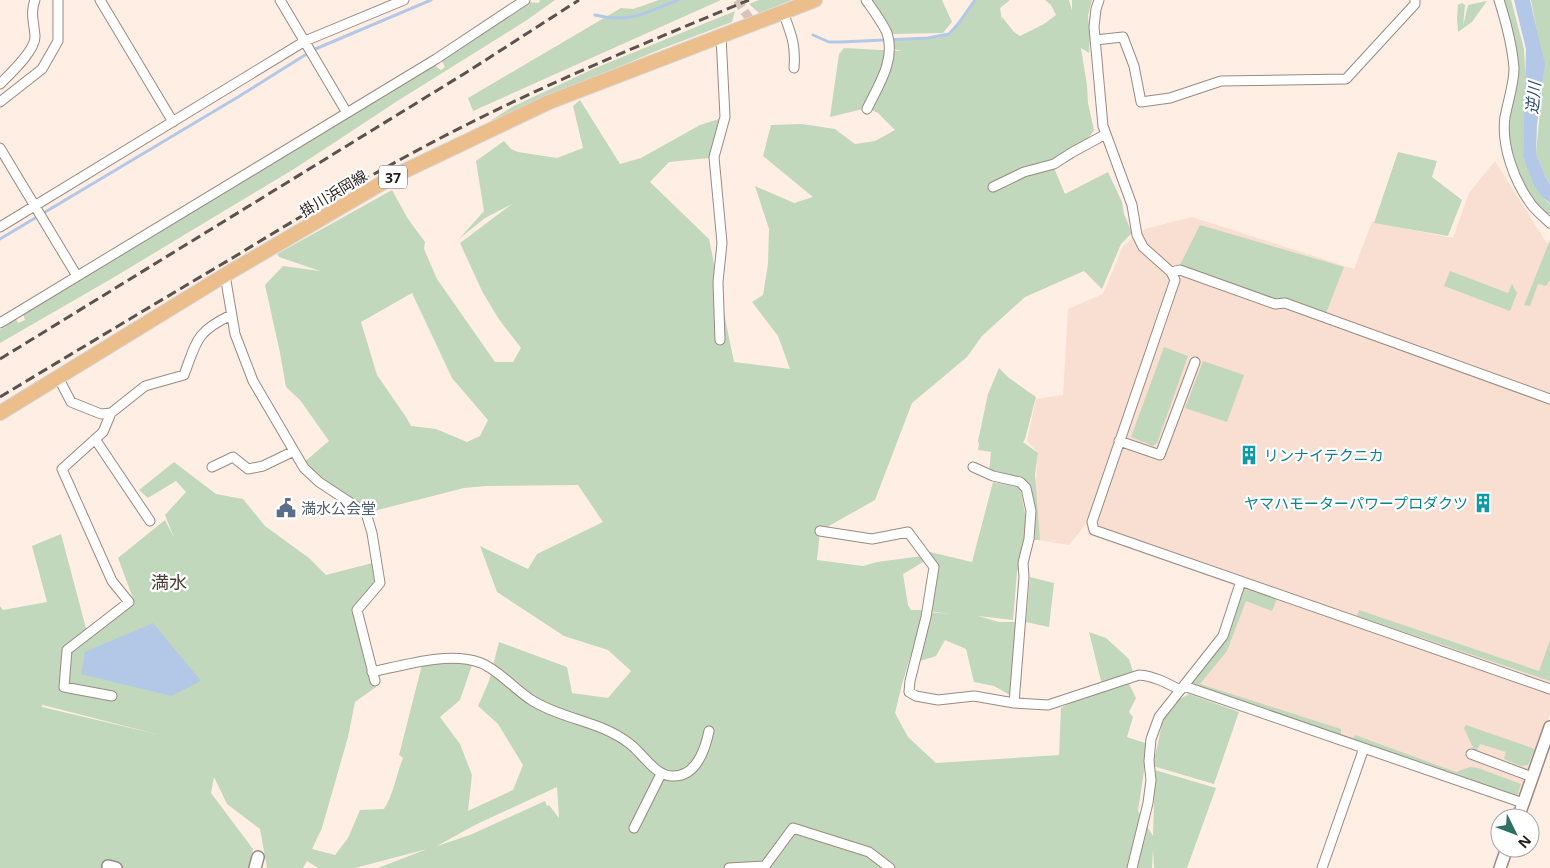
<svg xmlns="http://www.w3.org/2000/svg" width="1550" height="868" viewBox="0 0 1550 868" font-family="'Open Sans','Noto Sans JP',sans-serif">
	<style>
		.built { fill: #f8dfd1 }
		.green { fill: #c1d8bc; fill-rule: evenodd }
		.water { fill: #b3c8e7 }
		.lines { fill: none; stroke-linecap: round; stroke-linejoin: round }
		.stream { stroke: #b3c8e7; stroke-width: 3 }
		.minor-tunnel { stroke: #d3c4bc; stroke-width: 9; stroke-dasharray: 9 4.5; stroke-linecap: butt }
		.minor-casing { stroke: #9a8a81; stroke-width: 11 }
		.tertiary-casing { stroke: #9a8a81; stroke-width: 14 }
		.primary-casing { stroke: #d7d6d6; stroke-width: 16 }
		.minor { stroke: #fff; stroke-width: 9 }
		.tertiary { stroke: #fff; stroke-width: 11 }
		.primary { stroke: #ebbe8c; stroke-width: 14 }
		.rail { stroke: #5b524e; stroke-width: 3; stroke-dasharray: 10 5; stroke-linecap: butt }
		.labels { text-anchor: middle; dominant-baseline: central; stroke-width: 4.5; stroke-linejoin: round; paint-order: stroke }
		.shield { fill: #fff; stroke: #65615f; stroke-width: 1 }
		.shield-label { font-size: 14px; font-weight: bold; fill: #231d1a }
		.street-label { font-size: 15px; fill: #231d1a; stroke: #fff }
		.culture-label { font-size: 15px; fill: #0d838f; stroke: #fff; text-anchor: start }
		.service-label { font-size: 15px; fill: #4e5e75; stroke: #fff; text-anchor: start }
		.water-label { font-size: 16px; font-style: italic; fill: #2e4b75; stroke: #fff }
		.quarter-label { font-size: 18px; fill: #4c3e36; stroke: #fff }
	</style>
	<rect width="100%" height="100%" fill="#ffeee4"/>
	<!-- built -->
	<path class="built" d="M1495 161 1546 242 1550 244V714L1520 800 1190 685 1227 639 1244 588 1089 535 1086 524 1069 545 1037 540 1035 493 1038 453 1027 441 1036 399 1063 395 1068 309 1103 294 1123 246 1145 229 1192 217 1354 269 1372 222 1453 238 1469 193Z"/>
	<!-- green -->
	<path class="green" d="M540 0H555L527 20 399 100 294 169 111 279 0 343V330L16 319 18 323 25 320 23 314 434 65 441 70 445 67 442 61 529 2 539 3Z
		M659 0H721L473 111 468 98 621 8 633 9Z
		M759 0H792L759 13 749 4Z
		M870 0H942L952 22 943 33 892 34 885 30Z
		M976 0H1010L1000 8 1002 21V17L1014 32 1020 36 1044 24 1056 15 1051 5 1045 0H1069L1072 11V0H1092L1088 16 1090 35 1089 53 1081 48 1087 85 1088 103 1094 130 1073 159 1054 168 1065 194 1108 172 1122 202 1124 214 1132 233 1121 244 1102 289 1084 271 1025 297 982 336 967 357 912 403 875 500 820 531 817 560 863 566 877 562 922 556 925 561 903 574 908 605 911 610H925L902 684 895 713 908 737 936 763 1059 755 1061 708 1078 699 1128 682 1136 698 1129 712 1133 717 1127 737 1148 744 1138 811 1153 836 1155 770 1216 788 1187 868H1154L1153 849 1152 868H378L427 849 355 868H318L307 861 303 868H267L260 829 227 804 214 777 211 793 253 849 249 868H0V606L3 610 47 602 32 546 61 534 87 632 61 652 81 643 134 601 118 558 165 520 174 538 165 515 186 492 176 481 148 498 139 490 174 462 216 494 243 499 265 526 309 558 326 575 376 562 380 583 357 610 376 687 355 702 348 737 322 828 312 849 335 855 348 838 360 810 384 809C394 793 396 775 403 758L399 755 423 661 473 662 460 700 440 717 460 744 472 775 468 811 513 790 523 765 498 724 478 706 489 681 499 642 567 667 572 693 608 698 631 671 608 650 564 636 497 592 480 546 528 569 537 554 603 522 578 485 486 486 464 488 366 513 302 464 329 441 300 400 286 387 280 353 265 285 283 266 320 271 279 257 277 254 392 190 408 219 425 242 424 249 437 279 495 362H513L521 348 498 318 482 291 460 243 512 204 485 218 459 239 484 211 476 161 504 141 511 149 518 152 557 158 583 148 573 106 580 100 620 164 641 158 700 125 725 117 709 158 669 162 650 182 709 239 734 362 790 369 778 336 752 302 763 295 768 264 769 229 755 186 794 203 813 197 763 156 771 125 802 124 835 129 855 144 875 141 895 130 878 113 867 108 830 117 839 54 844 48 901 51 891 48 890 41 950 35ZM412 293 452 378 488 420 480 436 467 442 436 429 411 426 406 417 377 375 361 322ZM43 703V705L156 734 42 707ZM557 787 559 818 549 805 547 806 545 801 470 835 437 846 475 825Z
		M1503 0H1511L1524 49 1526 88 1523 157 1543 198 1550 204V220L1532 204 1519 181 1507 141 1509 118 1516 72Z
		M1531 0H1550V184L1546 178 1536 153 1544 68Z
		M1487 1 1472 22 1458 32 1457 18 1458 5 1462 3 1465 5 1463 26 1468 5Z
		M735 11 732 22 661 49 490 121 512 107 593 69Z
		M1398 152 1437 161 1432 177 1462 200 1448 236 1374 223Z
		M1200 225 1344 267 1325 316 1177 271Z
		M1550 240V280L1546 286 1538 284 1530 306 1524 305Z
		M1450 271 1508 293 1512 284 1517 293 1510 311 1444 286Z
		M1164 347 1188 356 1157 443 1153 446 1131 437Z
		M1203 361 1244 375 1227 422 1185 408Z
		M999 368 1009 378 1036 397 1025 439 1023 442 1038 453 1035 474 1040 540H1032L1023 480 989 473 991 452 978 450 979 444 978 441 988 394Z
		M993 482 1020 488 1028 528 1017 572 1013 620 978 616 999 622H1018L1010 695 994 686 974 682 966 649 945 640 936 656 920 661 923 629 928 612 951 614 928 611 934 567 930 552 972 562Z
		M1030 577 1054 583 1049 627 1026 622Z
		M1241 588 1277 599 1272 611 1246 601 1227 651 1200 684 1341 729V734L1353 738 1355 735 1456 772 1470 767 1478 768 1521 784 1517 796 1186 686 1224 638Z
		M1359 610 1539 671 1550 640V681L1357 616Z
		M1089 632 1106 638 1129 659 1133 672 1102 685Z
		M1189 694 1239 712 1214 784 1153 766 1163 719 1178 700Z
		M1466 725 1535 749 1528 765 1521 766 1504 759 1506 752 1480 744 1477 751 1474 750 1464 728Z"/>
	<!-- water -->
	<path class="water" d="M1514 0H1530L1545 64 1537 125 1536 153 1546 178 1550 184V203L1543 198 1534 185 1523 157 1526 49Z
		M153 623 201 681 171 696 81 674 85 652Z"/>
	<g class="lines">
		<!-- stream -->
		<path class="stream" d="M595 15C629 24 647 12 678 0
			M813 35 829 42H841L928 38 949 34 958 24 975 0
			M0 239 238 97 313 50 431 0"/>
		<!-- minor-tunnel -->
		<path class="minor-tunnel" d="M737 0 749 18"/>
		<defs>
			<path id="minor" d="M100 0 173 122
				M280 0 347 113
				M866 0C873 10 882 22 887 33 896 60 878 86 867 109
				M1099 0 1096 9 1094 27 1103 126 1132 205 1137 235 1143 247 1171 272 1175 280 1092 522 1094 530 1550 689
				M1499 0C1506 22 1512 44 1514 68 1514 84 1508 101 1505 117 1501 145 1514 181 1531 204 1536 211 1544 217 1550 223
				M783 12C791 34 796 44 794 68
				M1095 40 1123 37 1134 66 1141 102 1170 98 1221 81 1346 79 1415 4V0
				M0 84C10 74 36 50 35 36 34 22 30 13 35 0
				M0 102 42 69 58 41V0
				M0 148 77 276
				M993 187 1024 172 1054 164 1071 153 1106 134
				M0 227 305 41 404 0
				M1171 272 1180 270 1275 304 1285 303 1550 399
				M225 275 235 334 253 381 304 468 319 482 366 513 372 533 380 583 357 610 375 681
				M0 323 436 59 525 0
				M720 340 718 282 722 243 714 157 725 117 721 36
				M58 377 71 402 101 414 111 413 145 386 184 375C197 340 196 332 231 315
				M111 413 103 432 62 469 112 581 129 602 67 650 64 687 112 696
				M95 439 150 521
				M1119 441 1160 455 1195 362
				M212 467 233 457 248 469 263 466 294 451
				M973 467 993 476 1020 482 1026 488 1031 511 1029 539 1023 563 1024 577 1014 703
				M820 531 872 539 908 532 934 567 926 617 910 681 909 692 916 696 938 700 974 696 1014 703 1048 705 1139 675C1154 676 1167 683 1180 690
				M372 672C405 665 449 651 481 663 499 670 516 691 533 701 564 720 601 721 630 744 643 754 655 775 671 776 696 778 705 750 709 731
				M1184 686 1523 803
				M1471 754 1532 777
				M634 828 661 774
				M729 868 765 866 793 828 869 852 890 868
				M1132 868 1148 803 1151 780 1149 761 1151 739 1159 717 1223 636 1241 581
				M1322 868 1364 748"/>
			<path id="tertiary" d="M1518 818 1550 727
				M108 866 116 868
				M255 868 258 857
				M1500 868 1507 848"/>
			<path id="primary" d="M0 413 225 275 394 176 549 102 815 0"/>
		</defs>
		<!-- minor casing -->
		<use href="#minor" class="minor-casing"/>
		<!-- tertiary casing -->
		<use href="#tertiary" class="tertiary-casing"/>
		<!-- primary casing -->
		<use href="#primary" class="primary-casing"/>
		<!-- minor -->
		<use href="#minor" class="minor"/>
		<!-- tertiary -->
		<use href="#tertiary" class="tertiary"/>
		<!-- primary -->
		<use href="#primary" class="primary"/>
		<!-- rail -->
		<path class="rail" d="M0 359 467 72 579 0
			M0 397C78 350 156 303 234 257 311 210 388 164 468 124 559 78 655 39 749 0"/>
	</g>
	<!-- icons -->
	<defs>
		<symbol id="building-bare" viewBox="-9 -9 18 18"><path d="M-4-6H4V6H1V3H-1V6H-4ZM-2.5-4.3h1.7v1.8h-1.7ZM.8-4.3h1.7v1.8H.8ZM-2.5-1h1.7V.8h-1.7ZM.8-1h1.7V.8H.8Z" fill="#0f9aa8" stroke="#fff" stroke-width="2.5" paint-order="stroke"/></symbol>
		<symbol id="civic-bare" viewBox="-9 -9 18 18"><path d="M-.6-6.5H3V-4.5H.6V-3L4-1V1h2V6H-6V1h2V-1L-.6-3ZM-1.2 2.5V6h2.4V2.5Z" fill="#5c6f8a" stroke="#fff" stroke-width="2.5" paint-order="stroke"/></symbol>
	</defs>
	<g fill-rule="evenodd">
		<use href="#building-bare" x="1235" y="441" width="28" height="28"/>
		<use href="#building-bare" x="1469" y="489" width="28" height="28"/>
		<use href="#civic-bare" x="272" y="494" width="28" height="28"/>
	</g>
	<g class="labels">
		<!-- shield labels -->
		<rect class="shield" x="379" y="165.5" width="28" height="23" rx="4"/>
		<g class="shield-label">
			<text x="393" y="177">37</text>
		</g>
		<!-- street labels -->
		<g class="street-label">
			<text transform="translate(333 193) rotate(-31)">掛川浜岡線</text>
		</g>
		<!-- culture labels -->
		<g class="culture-label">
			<text x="1264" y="455">リンナイテクニカ</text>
			<text x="1468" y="503" text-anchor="end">ヤマハモーターパワープロダクツ</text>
		</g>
		<!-- service labels -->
		<g class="service-label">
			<text x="301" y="508">満水公会堂</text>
		</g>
		<!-- water labels -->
		<g class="water-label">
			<text transform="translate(1533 98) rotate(-85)">逆川</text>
		</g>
		<!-- quarter labels -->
		<g class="quarter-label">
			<text x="169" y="582">満水</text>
		</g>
	</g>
	<!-- north arrow -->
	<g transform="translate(1515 833) rotate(132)"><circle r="24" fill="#ffffff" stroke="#a7a5a3"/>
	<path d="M0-4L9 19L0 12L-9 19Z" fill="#2e7061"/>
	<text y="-8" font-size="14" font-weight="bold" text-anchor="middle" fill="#231d1a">N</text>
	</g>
</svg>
